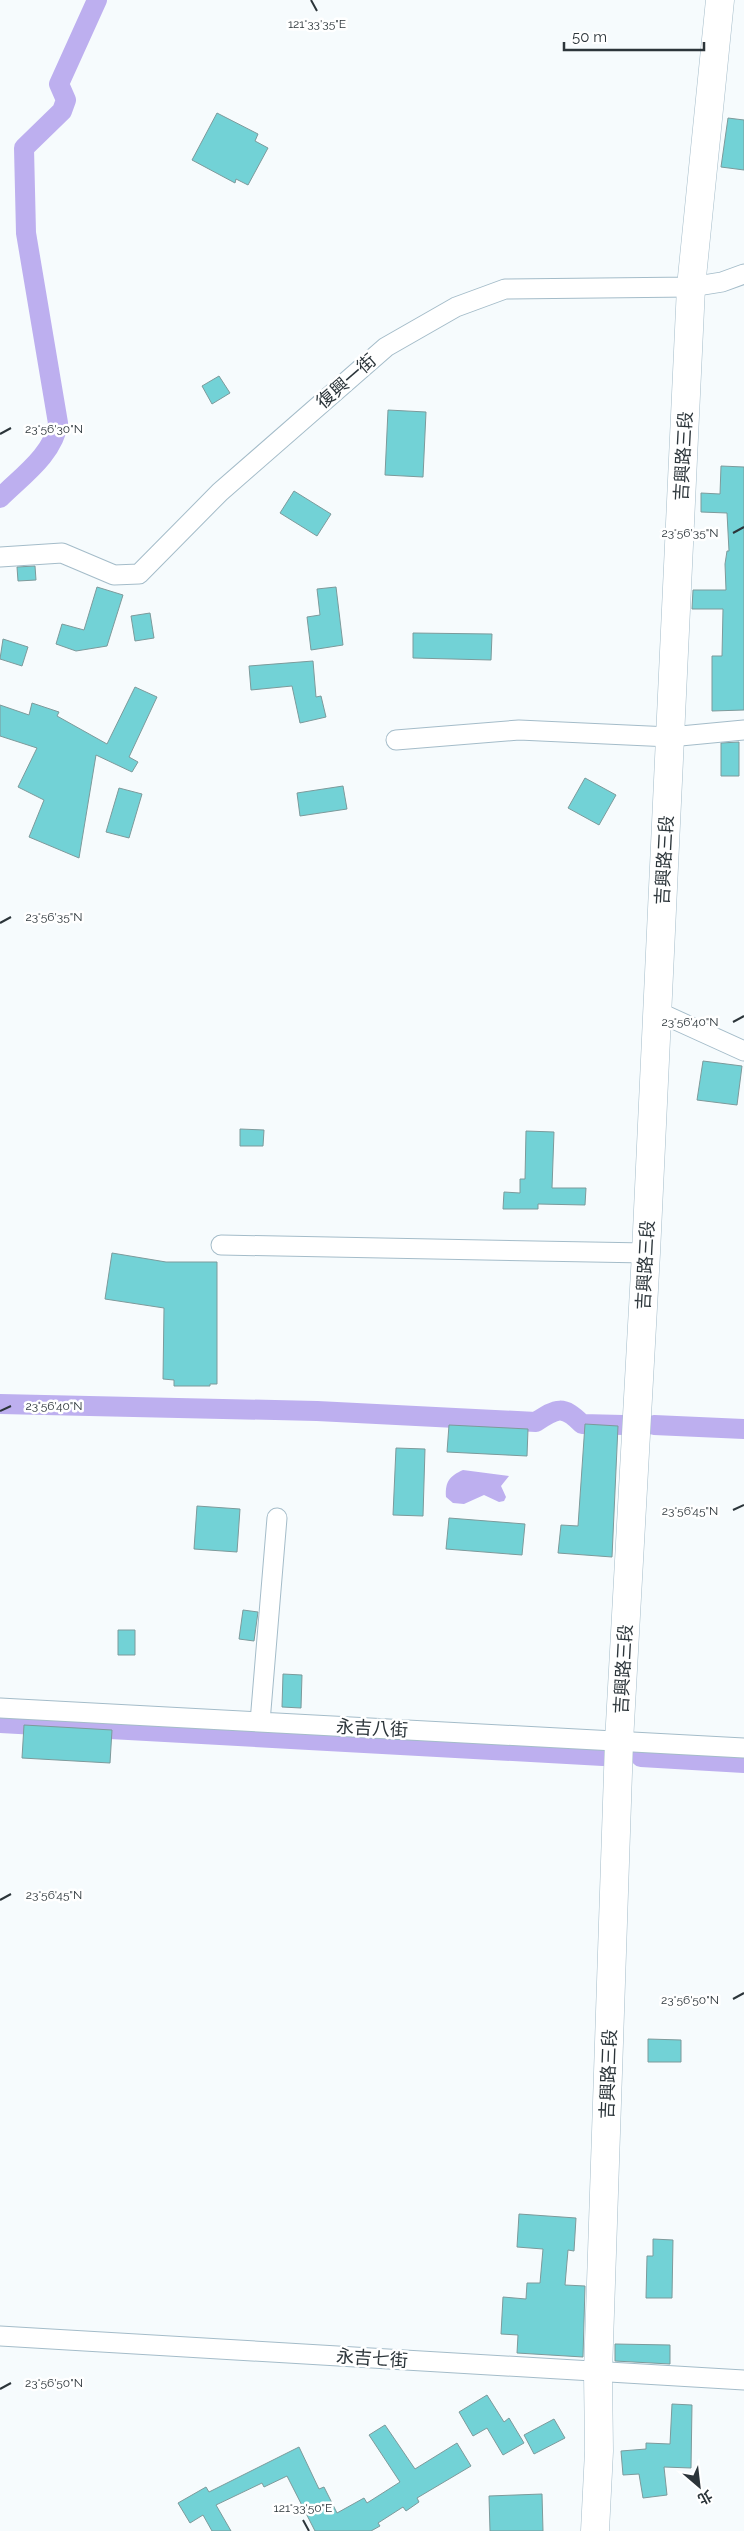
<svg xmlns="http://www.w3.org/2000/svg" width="744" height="2531" viewBox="0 0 744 2531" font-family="Raleway,'Noto Sans TC',sans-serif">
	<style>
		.water { fill: #bdafef }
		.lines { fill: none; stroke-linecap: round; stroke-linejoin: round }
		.canal { stroke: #bdafef; stroke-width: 20 }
		.building { fill: #72d2d6; stroke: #7d9a9b }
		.street-casing { stroke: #a4bcc9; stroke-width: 21 }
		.secondary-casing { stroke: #a4bcc9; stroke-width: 29 }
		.street { stroke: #fff; stroke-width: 19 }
		.secondary { stroke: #fff; stroke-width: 28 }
		.ticks { fill: none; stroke: #2c353a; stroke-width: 2 }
		.labels { text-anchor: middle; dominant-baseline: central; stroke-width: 5; stroke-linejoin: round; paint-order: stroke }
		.street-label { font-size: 18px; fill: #2c353a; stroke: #fff }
		.ticks-label { font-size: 12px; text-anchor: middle; fill: #2c353a; stroke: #fff; stroke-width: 5; stroke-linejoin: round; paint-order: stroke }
	</style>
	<rect width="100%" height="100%" fill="#f6fbfd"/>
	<!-- water -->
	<path class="water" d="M463 1470 509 1476 501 1486 506 1497 504 1501 499 1502 484 1495 464 1504 453 1503 446 1497C445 1481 450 1476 463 1470Z"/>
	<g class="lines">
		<!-- canal -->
		<path class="canal" d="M0 498C21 477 54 454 58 423L26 233 24 148 62 111 66 100 59 84 97 0
			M0 1404 317 1411 536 1422C557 1408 563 1405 582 1424L623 1425
			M654 1425 744 1429
			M0 1723 603 1756
			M641 1757 744 1763"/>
	</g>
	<!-- building -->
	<path class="building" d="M217 113 258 134 255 141 268 148 248 185 236 179 235 183 192 160Z
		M728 118 744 120V170L721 167Z
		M219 376 230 393 212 404 202 386Z
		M388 410 426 412 423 477 385 475Z
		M721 466 744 467V710L712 711V656H722L723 609H692L693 590H726L725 564 727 551H729L727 513 701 512V493L720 494Z
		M294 491 331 514 317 536 280 513Z
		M35 566 36 580 18 581 17 567Z
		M97 587 123 595 107 646 76 651 56 644 62 624 84 630Z
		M336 587 343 645 311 650 307 617 320 615 317 589Z
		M150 613 154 638 135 641 131 616Z
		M413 633 492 634 491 660 413 658Z
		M3 639 28 647 22 666 0 659Z
		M313 661 316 697 321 696 326 717 300 723 292 686 251 690 249 666Z
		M135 687 157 697 129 757 138 762 132 772 96 755 79 858 29 837 44 800 18 787 37 748 0 736V705L29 715 32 703 59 712 57 716 107 744Z
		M739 742V776H721V743Z
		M585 778 616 795 599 825 568 808Z
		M343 786 347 809 300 816 297 793Z
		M119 788 142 794 129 838 106 832Z
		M703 1061 742 1066 737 1105 697 1100Z
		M240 1129 264 1130 263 1146H240Z
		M526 1131 554 1132 552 1188H586L585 1205 538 1204V1209H503L504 1192 520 1193V1179H525Z
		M112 1253 166 1262H217V1384H210V1386H174V1380L163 1379 164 1308 105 1299Z
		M585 1424 618 1426 612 1557 558 1553 561 1525 578 1526Z
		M449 1425 528 1429 527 1456 447 1452Z
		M396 1448 425 1449 423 1516 393 1515Z
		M197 1506 240 1509 237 1552 194 1549Z
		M449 1518 525 1524 522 1555 446 1549Z
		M243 1610 258 1612 254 1641 239 1639Z
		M118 1630H135V1655H118Z
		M283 1674 302 1675 301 1708 282 1707Z
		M24 1725 112 1730 110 1763 22 1758Z
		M648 2039 681 2040V2062H648Z
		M519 2214 576 2218 574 2251 568 2250 565 2285 585 2286 583 2357 517 2353 518 2335 501 2334 503 2297 526 2299 527 2283H540L543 2249 517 2247Z
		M653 2239 673 2240 672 2298H646L647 2256H653Z
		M615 2344 670 2345V2364L615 2361Z
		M487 2395 504 2422 509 2418 524 2443 503 2455 487 2428 473 2436 459 2412Z
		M672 2404 692 2405 691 2468 664 2467 667 2495 643 2498 639 2474 623 2475 621 2451 646 2449V2443L670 2444Z
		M554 2419 565 2438 534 2454 524 2435Z
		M385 2425 415 2469 457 2443 471 2466 417 2498 419 2502 406 2511 403 2507 378 2523 380 2526 371 2531H315L287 2476 264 2487 262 2483 216 2505 231 2531H212L203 2515 190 2523 178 2503 206 2487 209 2492 299 2447 319 2489 324 2487 337 2513 364 2498 367 2503 400 2482 369 2435Z
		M542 2494 543 2531H490L489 2496Z"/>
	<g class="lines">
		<defs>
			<path id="street" d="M0 557 62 553 114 575 139 574 220 492 386 347 456 307 505 289 691 287 722 282 744 274
				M396 740 519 730 670 737 744 730
				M656 1011 744 1051
				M221 1245 646 1253
				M0 1708 744 1748
				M260 1722 277 1518
				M0 2336 744 2380"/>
			<path id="secondary" d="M595 2531 599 2451 598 2373 619 1742 646 1253 691 287 720 0"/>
		</defs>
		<!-- street casing -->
		<use href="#street" class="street-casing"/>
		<!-- secondary casing -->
		<use href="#secondary" class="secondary-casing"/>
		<!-- street -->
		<use href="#street" class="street"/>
		<!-- secondary -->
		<use href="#secondary" class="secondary"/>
	</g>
	<!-- ticks -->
	<path class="ticks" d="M311 0 317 11M0 434 11 428M733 533 744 527M0 923 11 917M733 1022 744 1016M0 1411 11 1406M733 1510 744 1505M0 1900 11 1894M733 1999 744 1993M0 2389 11 2383M303 2520 309 2531"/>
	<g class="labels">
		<!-- street labels -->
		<g class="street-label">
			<text transform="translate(346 381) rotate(-41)">復興一街</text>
			<text transform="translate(683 456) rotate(-87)">吉興路三段</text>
			<text transform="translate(664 860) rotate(-87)">吉興路三段</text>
			<text transform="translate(645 1265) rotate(-87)">吉興路三段</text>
			<text transform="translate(623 1669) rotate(-87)">吉興路三段</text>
			<text transform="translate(372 1728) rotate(3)">永吉八街</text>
			<text transform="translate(608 2074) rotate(-88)">吉興路三段</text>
			<text transform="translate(372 2358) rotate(4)">永吉七街</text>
		</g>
	</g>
	<g class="ticks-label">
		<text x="317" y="28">121°33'35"E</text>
		<text x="54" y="433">23°56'30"N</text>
		<text x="690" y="537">23°56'35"N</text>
		<text x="54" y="921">23°56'35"N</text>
		<text x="690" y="1026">23°56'40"N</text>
		<text x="54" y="1410">23°56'40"N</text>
		<text x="690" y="1515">23°56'45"N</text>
		<text x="54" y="1899">23°56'45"N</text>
		<text x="690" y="2004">23°56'50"N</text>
		<text x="54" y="2387">23°56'50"N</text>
		<text x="303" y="2512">121°33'50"E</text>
	</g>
	<!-- north arrow -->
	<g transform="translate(699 2486) rotate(152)" stroke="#ffffff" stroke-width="4" paint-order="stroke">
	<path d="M0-4L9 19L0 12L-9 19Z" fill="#2c353a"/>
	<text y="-8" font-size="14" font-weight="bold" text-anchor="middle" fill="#2c353a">北</text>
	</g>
	<!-- scale -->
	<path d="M564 42v8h140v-8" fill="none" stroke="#2c353a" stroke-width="2.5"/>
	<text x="572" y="42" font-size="15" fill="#2c353a" stroke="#ffffff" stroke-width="4" paint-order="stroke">50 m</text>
</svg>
